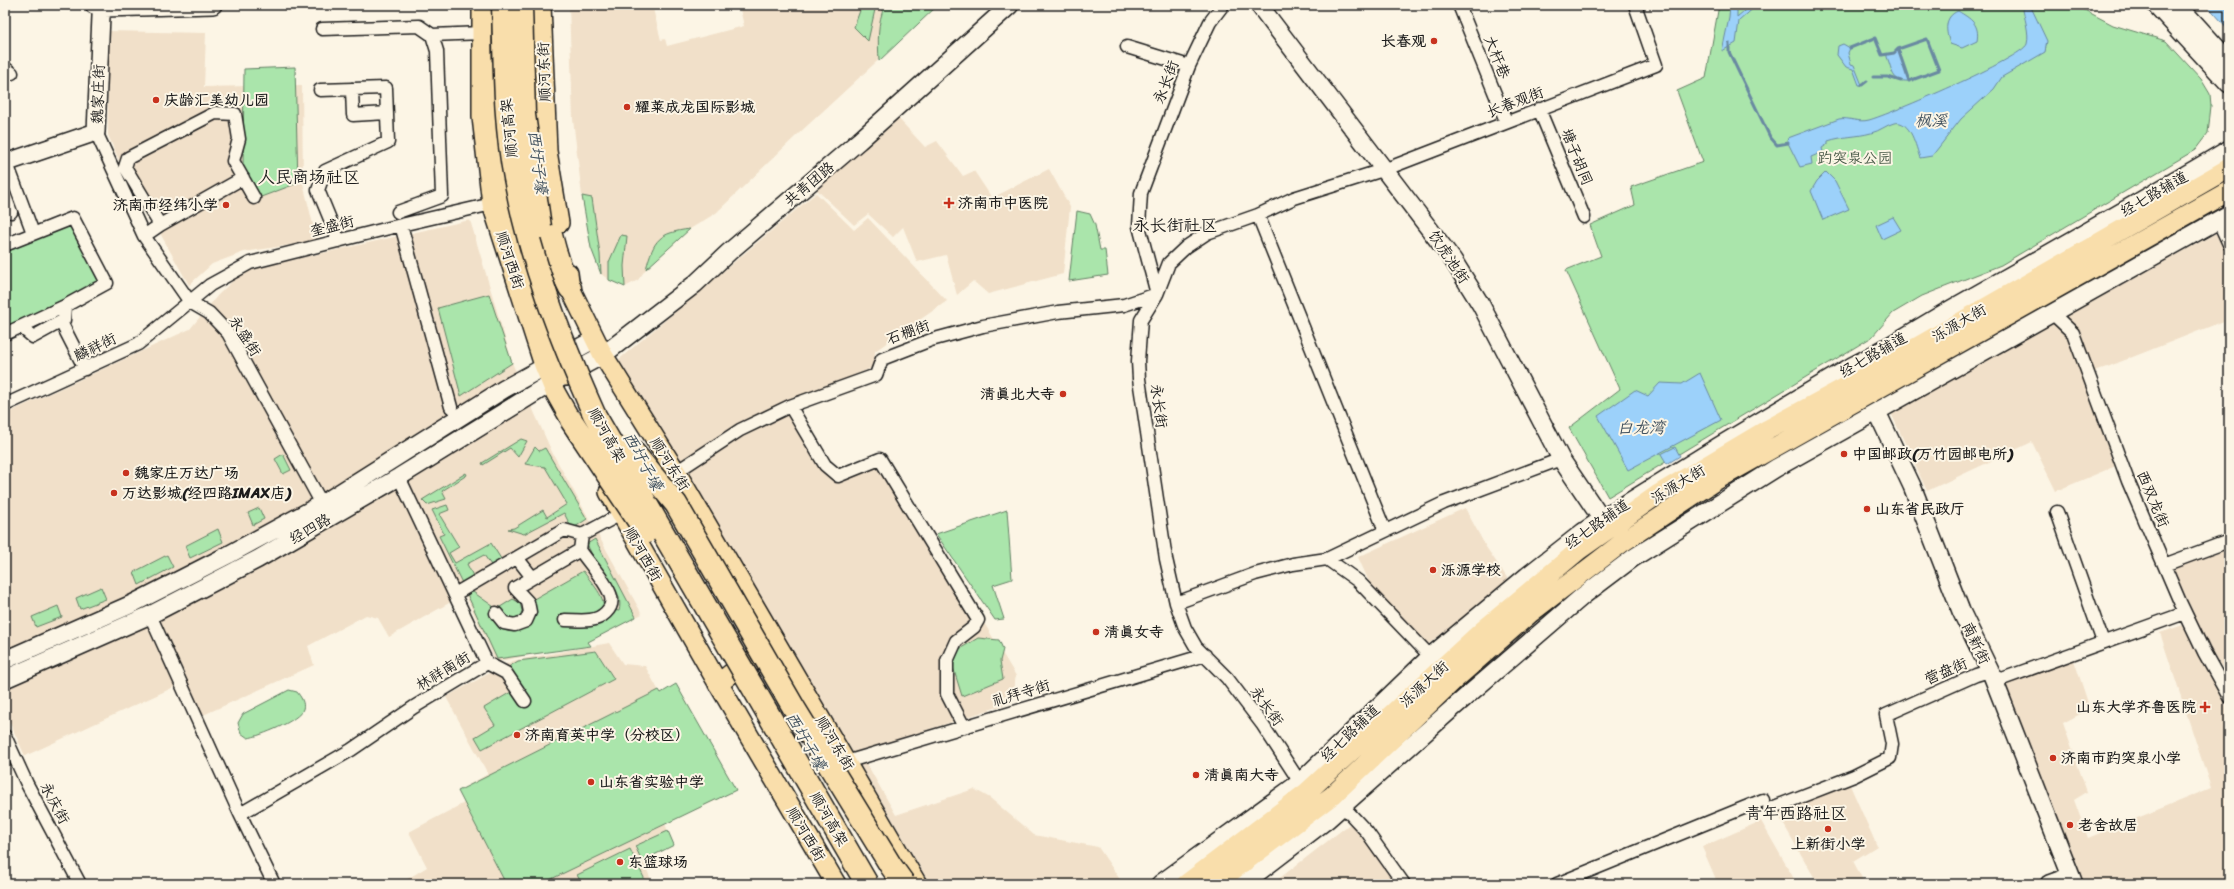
<svg xmlns="http://www.w3.org/2000/svg" width="2234" height="889" viewBox="0 0 2234 889" font-family="Sriracha,'LXGW WenKai TC',sans-serif">
	<style>
		.built { fill: #f1e0c9 }
		.green { fill: #aae5ab; stroke: #638064 }
		.water { fill: #9cd1fa; stroke: #6989a1 }
		.lines { fill: none; stroke-linecap: round; stroke-linejoin: round }
		.stream { stroke: #6989a1; stroke-width: 3 }
		.street-casing { stroke: #1c1c1c; stroke-width: 15 }
		.secondary-casing { stroke: #1c1c1c; stroke-width: 20 }
		.primary-casing { stroke: #1c1c1c; stroke-width: 22 }
		.highway-casing { stroke: #1c1c1c; stroke-width: 25 }
		.street { stroke: #fcf5e5; stroke-width: 12 }
		.secondary { stroke: #fcf5e5; stroke-width: 17 }
		.primary { stroke: #f9deab; stroke-width: 19 }
		.highway { stroke: #f9deab; stroke-width: 22 }
		.highway-bridge-casing { stroke: #1c1c1c; stroke-width: 25; stroke-linecap: butt }
		.highway-bridge { stroke: #f9deab; stroke-width: 22 }
		.poi-dot { fill: #c8321e; stroke: #fcf5e5; stroke-width: 1.5 }
		.labels { text-anchor: middle; dominant-baseline: central; stroke-width: 4; stroke-linejoin: round; paint-order: stroke }
		.poi-label { font-size: 15px; font-weight: bold; fill: #1c1c1c; stroke: #fcf5e5; text-anchor: start }
		.street-label { font-size: 15px; fill: #1c1c1c; stroke: #fcf5e5 }
		.park-label { font-size: 15px; fill: #475847; stroke: #fcf5e5 }
		.water-label { font-size: 16px; font-style: italic; fill: #42525f; stroke: #fcf5e5 }
		.quarter-label { font-size: 17px; fill: #1c1c1c; stroke: #fcf5e5 }
	</style>
	<rect width="100%" height="100%" fill="#fcf5e5"/>
	<filter id="ink" filterUnits="userSpaceOnUse"><feTurbulence type="fractalNoise" baseFrequency=".025" numOctaves="2"/><feDisplacementMap in="SourceGraphic" scale="8" xChannelSelector="R" yChannelSelector="G"/><feConvolveMatrix kernelMatrix="1 2 1 2 8 2 1 2 1" color-interpolation-filters="sRGB"/></filter>
	<g filter="url(#ink)">
		<!-- built -->
		<path class="built" d="M569 5H652L661 40 665 39 667 46 744 26 739 5H938L796 136 716 213 690 229 646 269 638 280 625 287 609 280 601 274 591 248 582 196 573 119Z
			M108 31 206 33 204 87 302 85 303 183 317 241 244 252 212 264 189 285 118 158 108 135Z
			M897 117 925 147 937 141 963 176 974 171 992 198 1049 169 1070 207 1063 274 988 294 973 281 957 295 946 255 917 262 903 227 893 237 868 214 854 225 816 189Z
			M816 193 854 230 868 218 947 301 875 351 874 367 793 401 839 483 888 463 1016 676 1010 703 860 752 896 815 974 789 990 798 1034 835 1098 847 1123 884H930L843 736 617 361Z
			M470 220 513 365 552 452 642 614 583 644 496 662 465 594 389 637 378 618 366 615 308 646 314 665 201 716 187 681 25 756 5 712V414L190 329 218 295 243 271Z
			M2229 226V319L2092 373 2125 462 2056 491 2032 442 1927 491 1891 413Z
			M1465 508 1486 547 1510 582 1427 645 1370 584 1358 557Z
			M2229 547V687L2224 682 2226 678 2225 671 2210 650 2172 566Z
			M2186 624 2229 712V876L2207 884H2076L2003 682 2073 657 2090 709 2063 723 2087 792 2074 800 2088 838 2211 788 2160 633Z
			M609 643 623 664 645 666 719 799 665 824 674 845 643 861 653 884H399L427 867 409 832 464 803 458 791 488 774 446 697 512 661Z
			M1849 783 1877 846 1853 861 1865 884H1818L1776 811Z
			M1761 821 1797 884H1718L1702 847Z
			M1351 823 1397 884H1272Z"/>
		<!-- green -->
		<path class="green" d="M862 5H876L868 41 854 27Z
			M885 5H938L879 61C878 41 877 23 885 5Z
			M1719 5H2075L2113 25 2166 41 2201 79 2210 94 2211 106 2208 133 2195 150 2001 265 1922 296 1893 313 1872 337 1608 497 1569 428 1620 389 1566 270 1601 256 1590 225 1635 205 1631 187 1703 162 1677 91 1706 78Z
			M295 67 298 183 261 197 243 167 244 69Z
			M582 196 592 198 600 254 601 274 591 248Z
			M1077 211 1090 214 1095 225 1100 250H1105L1108 275 1069 281Z
			M70 223 101 281 5 327V250Z
			M690 229 646 269C654 239 659 233 690 229Z
			M621 235 627 236 624 266 625 287 609 280V262Z
			M489 294 512 363 461 396 438 308Z
			M521 439 527 441 518 457 510 448 483 465 482 463Z
			M535 447 539 451 545 448 587 519 572 529 564 513 524 534 508 529 514 528 543 510 547 517 567 504 545 467 525 464Z
			M283 454 291 470 283 474 275 459Z
			M466 473 467 475 442 491 446 499 427 505 422 500Z
			M447 505 449 510 439 514 459 547 449 553 455 563 491 543 503 562 493 568 484 555 467 564 474 578 463 585 439 536 444 534 432 510Z
			M259 508 264 519 253 525 248 513Z
			M1007 510 1012 579 993 585 1004 619 995 620 936 534Z
			M218 529 223 542 190 558 185 546Z
			M595 539 636 617 588 642 591 646 497 659 467 594 473 592 497 609 513 599 520 603 522 611 520 616 510 619 504 615 501 609 491 613C494 617 496 623 499 626 515 643 544 619 532 600L583 571C590 581 609 600 602 611L564 624 613 610 619 611C624 592 607 578 597 564 593 558 590 550 587 544Z
			M167 555 173 567 139 585 134 572Z
			M101 587 106 599 80 609 76 598Z
			M58 606 62 617 36 627 32 617Z
			M978 638 999 640 1003 649 1000 661 1003 679 962 696 952 664 956 651Z
			M596 651 614 679 482 749 475 737 495 725 484 708 516 689 502 671 518 661Z
			M676 684 736 790 541 884H506L458 791 659 690 661 693Z
			M289 690 297 692C301 697 305 703 303 709 299 721 260 736 248 738L241 733 238 723 243 714Z
			M668 831 674 845 642 861 635 846Z
			M630 849 647 884H582L577 875Z"/>
		<!-- water -->
		<path class="water" d="M1730 5H1737V17L1751 5H1757L1739 21 1736 43 1722 51 1729 18Z
			M2022 5H2030L2047 41 2045 52 2002 77 1994 89 1961 119 1932 156 1920 158C1916 148 1911 119 1894 123 1886 125 1880 131 1871 133 1857 137 1843 136 1828 141V144L1822 148 1823 152 1811 157 1812 164 1800 167 1787 141 1788 138 1839 119C1849 117 1858 123 1869 120 1888 115 2023 58 2027 44 2030 33 2024 17 2022 5Z
			M2207 5H2224L2229 11V30Z
			M1958 11C1971 19 1980 24 1977 41L1962 48 1950 44C1946 32 1943 17 1958 11Z
			M1843 44 1850 48 1848 53 1851 64 1854 65 1862 85H1859L1853 69 1846 67 1837 55 1838 46Z
			M1898 49 1909 81C1891 82 1893 71 1887 57V55L1894 53Z
			M1826 172 1835 181 1849 209 1823 220 1811 191 1817 181Z
			M1893 217 1901 230 1882 239 1876 225Z
			M1700 373 1721 420 1628 470 1598 416 1635 390 1648 396 1660 383 1682 384Z
			M1675 447 1680 456 1667 464 1661 454Z"/>
		<g class="lines">
			<!-- stream -->
			<path class="stream" d="M1927 39 1939 70 1909 81 1898 49Z
				M1729 43V52L1770 137 1777 145 1788 143
				M1850 48 1875 38 1882 55 1894 53 1898 49
				M1873 77H1888L1901 81
				M1862 85 1867 81"/>
			<defs>
				<path id="street" d="M1223 5 1210 22 1189 66 1141 193 1139 226 1157 294 1141 320 1138 361 1139 379 1166 559 1176 603 1185 628 1196 647 1227 678 1262 724 1303 787
					M1459 5 1506 121
					M322 29 419 26 432 35 437 51 442 196 398 212
					M432 35 482 33
					M1127 47 1189 66
					M5 68 12 73
					M352 89 353 115 387 113
					M320 90 386 88 388 142 325 171 318 190 339 241
					M1539 109 1584 217
					M96 132 144 236 190 302 209 313 228 333 322 504
					M5 158 33 233
					M5 196 11 212
					M1258 215 1385 531
					M2218 220 2229 244
					M160 225 125 167 128 158 215 113 235 114 239 139 233 161 254 198
					M401 225 451 407
					M144 236 160 225 243 178
					M5 245 73 218 107 283 65 306 5 334
					M2053 314 2073 333 2128 481 2180 602 2204 652 2229 697
					M61 322 85 369
					M26 331 33 337 64 320 65 306
					M5 405 138 344 210 285 250 263 401 225 492 204
					M790 406 825 465 838 476 880 459 978 620 974 627 956 641 947 661V694L964 727
					M676 472 740 430 790 406 876 375 882 359 931 340 983 326 1058 312 1124 305 1157 294 1169 263 1186 247 1207 233 1258 215 1294 198 1386 169 1656 65 1635 5
					M2057 512 2103 642
					M517 558 532 577
					M1327 559 1358 581 1430 656
					M2164 565 2229 541
					M455 594 564 530 582 535 621 514
					M1176 603 1255 574 1293 564 1327 559 1444 503 1561 459
					M496 613 504 623 515 625 526 621 530 612 528 602 515 588 580 550 582 535
					M150 615 240 814 274 884
					M565 620C574 620 582 621 590 620 601 619 614 609 611 597 608 584 588 562 580 550
					M487 663 506 673 525 701
					M5 736 27 784 80 884
					M846 762 1205 655
					M1338 801 1367 832 1404 884
					M1769 809 1854 776 1890 758 1892 744 1886 715 1976 675 1986 672 2002 679 2185 613
					M240 814 351 750 414 707 487 663 399 477
					M1557 884 1763 800"/>
				<path id="secondary" d="M94 5 104 8 213 5
					M1259 5 1453 260 1481 305 1561 459 1607 527
					M2156 5 2229 84
					M2178 5 2229 61
					M5 163 96 132 101 16 104 8
					M1877 412 1912 486 1961 611 1992 675 2071 876
					M5 660 132 604 228 555 322 504 504 389 595 339
					M5 679 150 615 258 559 399 477 551 383 603 355 695 284 729 252 859 141 1010 5
					M1160 884 1299 783 1432 655 1527 576 1583 532 1608 515 1719 446 1852 366C1889 348 1924 324 1960 304 2050 253 2140 202 2229 149
					M1243 884 1328 819 1454 707 1584 595 1633 558 1776 468 2229 214
					M2049 884 2071 876 2074 884"/>
				<path id="primary" d="M482 5V117L492 204 544 365 555 392 578 433
					M541 5 547 151 559 223
					M568 273 570 288 603 355 676 472 917 884
					M533 295 566 376
					M609 492 715 678 836 884
					M718 684 733 672 776 649
					M1186 884 1307 792 1483 630 1579 550 1657 495 1768 429 1882 367 2229 168
					M1215 884 1333 795 1454 680 1529 614 1623 542 1713 482 2229 191"/>
				<path id="highway" d="M494 72C495 110 498 148 505 185 513 227 526 267 538 307
					M545 202C549 233 556 261 570 288"/>
			</defs>
			<!-- street casing -->
			<use href="#street" class="street-casing"/>
			<!-- secondary casing -->
			<use href="#secondary" class="secondary-casing"/>
			<!-- primary casing -->
			<use href="#primary" class="primary-casing"/>
			<!-- highway casing -->
			<use href="#highway" class="highway-casing"/>
			<!-- street -->
			<use href="#street" class="street"/>
			<!-- secondary -->
			<use href="#secondary" class="secondary"/>
			<!-- primary -->
			<use href="#primary" class="primary"/>
			<!-- highway -->
			<use href="#highway" class="highway"/>
			<defs>
				<path id="highway-bridge" d="M503 5C505 63 504 121 515 178 530 260 560 338 594 414L867 884
					M521 5 524 115 540 227
					M571 420 646 532
					M629 447 676 504 794 708 891 866 904 884"/>
			</defs>
			<!-- highway-bridge casing -->
			<use href="#highway-bridge" class="highway-bridge-casing"/>
			<!-- highway-bridge -->
			<use href="#highway-bridge" class="highway-bridge"/>
		</g>
	</g>
	<!-- markers -->
	<g class="poi-dot">
		<circle cx="1434" cy="41" r="4"/>
		<circle cx="156" cy="100" r="4"/>
		<circle cx="627" cy="107" r="4"/>
		<path d="M947 197h4v4h4v4h-4v4h-4v-4h-4v-4h4z"/>
		<circle cx="226" cy="205" r="4"/>
		<circle cx="1063" cy="394" r="4"/>
		<circle cx="1844" cy="454" r="4"/>
		<circle cx="126" cy="473" r="4"/>
		<circle cx="114" cy="493" r="4"/>
		<circle cx="1867" cy="509" r="4"/>
		<circle cx="1433" cy="570" r="4"/>
		<circle cx="1096" cy="632" r="4"/>
		<path d="M2203 701h4v4h4v4h-4v4h-4v-4h-4v-4h4z"/>
		<circle cx="517" cy="735" r="4"/>
		<circle cx="2053" cy="758" r="4"/>
		<circle cx="1196" cy="775" r="4"/>
		<circle cx="591" cy="782" r="4"/>
		<circle cx="2070" cy="825" r="4"/>
		<circle cx="1828" cy="829" r="4"/>
		<circle cx="620" cy="862" r="4"/>
	</g>
	<g class="labels">
		<!-- poi labels -->
		<g class="poi-label">
			<text x="1426" y="41" text-anchor="end">长春观</text>
			<text x="164" y="100">庆龄汇美幼儿园</text>
			<text x="635" y="107">耀莱成龙国际影城</text>
			<text x="958" y="203">济南市中医院</text>
			<text x="218" y="205" text-anchor="end">济南市经纬小学</text>
			<text x="1055" y="394" text-anchor="end">清真北大寺</text>
			<text x="1852" y="454">中国邮政(万竹园邮电所)</text>
			<text x="134" y="473">魏家庄万达广场</text>
			<text x="122" y="493">万达影城(经四路IMAX店)</text>
			<text x="1875" y="509">山东省民政厅</text>
			<text x="1441" y="570">泺源学校</text>
			<text x="1104" y="632">清真女寺</text>
			<text x="2196" y="707" text-anchor="end">山东大学齐鲁医院</text>
			<text x="525" y="735">济南育英中学（分校区）</text>
			<text x="2061" y="758">济南市趵突泉小学</text>
			<text x="1204" y="775">清真南大寺</text>
			<text x="599" y="782">山东省实验中学</text>
			<text x="2078" y="825">老舍故居</text>
			<text x="1828" y="844" text-anchor="middle">上新街小学</text>
			<text x="628" y="862">东篮球场</text>
		</g>
		<!-- street labels -->
		<g class="street-label">
			<text transform="translate(1497 57) rotate(68)">大杆巷</text>
			<text transform="translate(544 72) rotate(-92)">顺河东街</text>
			<text transform="translate(1166 82) rotate(-69)">永长街</text>
			<text transform="translate(98 94) rotate(-88)">魏家庄街</text>
			<text transform="translate(1515 102) rotate(-21)">长春观街</text>
			<text transform="translate(509 128) rotate(-96)">顺河高架</text>
			<text transform="translate(1577 157) rotate(68)">塘子胡同</text>
			<text transform="translate(809 184) rotate(-40)">共青团路</text>
			<text transform="translate(2154 194) rotate(-30)">经七路辅道</text>
			<text transform="translate(332 226) rotate(-14)">奎盛街</text>
			<text transform="translate(1449 257) rotate(56)">饮虎池街</text>
			<text transform="translate(510 260) rotate(72)">顺河西街</text>
			<text transform="translate(1959 323) rotate(-30)">泺源大街</text>
			<text transform="translate(908 332) rotate(-20)">石棚街</text>
			<text transform="translate(245 336) rotate(57)">永盛街</text>
			<text transform="translate(95 347) rotate(-26)">麟祥街</text>
			<text transform="translate(1873 355) rotate(-30)">经七路辅道</text>
			<text transform="translate(1159 406) rotate(82)">永长街</text>
			<text transform="translate(607 435) rotate(61)">顺河高架</text>
			<text transform="translate(670 464) rotate(58)">顺河东街</text>
			<text transform="translate(1678 484) rotate(-31)">泺源大街</text>
			<text transform="translate(2153 499) rotate(67)">西双龙街</text>
			<text transform="translate(1597 524) rotate(-35)">经七路辅道</text>
			<text transform="translate(310 529) rotate(-30)">经四路</text>
			<text transform="translate(643 554) rotate(60)">顺河西街</text>
			<text transform="translate(1976 643) rotate(64)">南新街</text>
			<text transform="translate(443 671) rotate(-31)">林祥南街</text>
			<text transform="translate(1946 671) rotate(-23)">营盘街</text>
			<text transform="translate(1424 684) rotate(-43)">泺源大街</text>
			<text transform="translate(1021 693) rotate(-17)">礼拜寺街</text>
			<text transform="translate(1267 706) rotate(54)">永长街</text>
			<text transform="translate(1350 733) rotate(-44)">经七路辅道</text>
			<text transform="translate(835 743) rotate(59)">顺河东街</text>
			<text transform="translate(55 803) rotate(62)">永庆街</text>
			<text transform="translate(829 819) rotate(60)">顺河高架</text>
			<text transform="translate(806 834) rotate(59)">顺河西街</text>
		</g>
		<!-- park labels -->
		<g class="park-label">
			<text x="1855" y="158">趵突泉公园</text>
		</g>
		<!-- water labels -->
		<g class="water-label">
			<text x="1931" y="120">枫溪</text>
			<text transform="translate(538 162) rotate(83)">西圩子壕</text>
			<text x="1641" y="427">白龙湾</text>
			<text transform="translate(643 461) rotate(61)">西圩子壕</text>
			<text transform="translate(806 741) rotate(60)">西圩子壕</text>
		</g>
		<!-- quarter labels -->
		<g class="quarter-label">
			<text x="309" y="177">人民商场社区</text>
			<text x="1175" y="225">永长街社区</text>
			<text x="1796" y="813">青年西路社区</text>
		</g>
	</g>
	<!-- margin -->
	<rect width="2234" height="889" fill="none" stroke="#fcf5e5" stroke-width="20"/>
	<rect x="10" y="10" width="2214" height="869" fill="none" stroke="#1c1c1c" stroke-width="1.5" filter="url(#ink)"/>
</svg>
